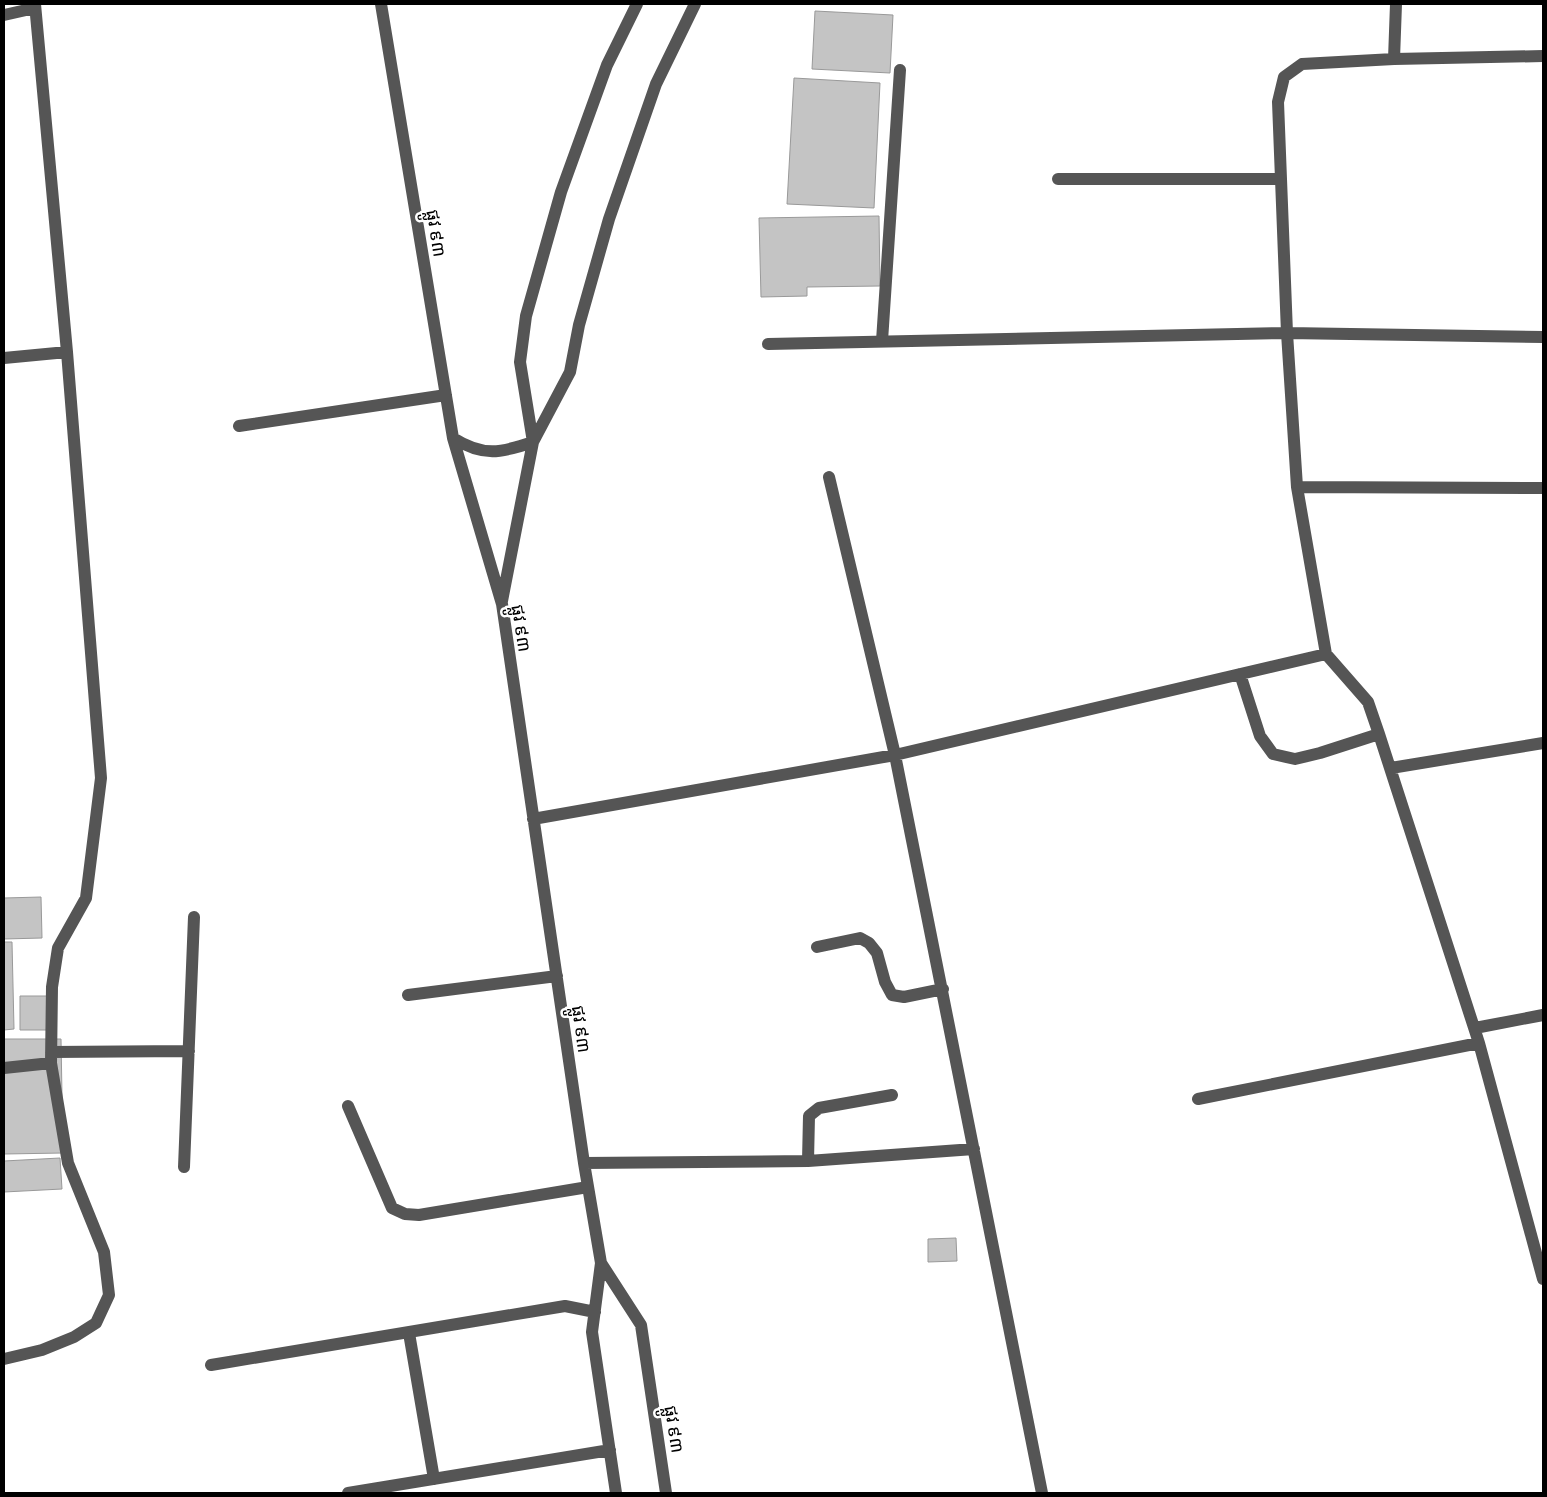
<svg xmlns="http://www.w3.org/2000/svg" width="1547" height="1497" viewBox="0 0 1547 1497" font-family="Barlow,'Noto Sans Khmer',sans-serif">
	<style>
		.building { fill: #c4c4c4; stroke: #999 }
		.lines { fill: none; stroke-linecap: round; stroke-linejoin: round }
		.minor { stroke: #555; stroke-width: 12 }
		.labels { text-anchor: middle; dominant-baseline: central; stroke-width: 5; stroke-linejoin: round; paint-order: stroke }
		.street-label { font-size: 18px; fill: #000; stroke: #fff }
	</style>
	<rect width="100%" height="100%" fill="#fff"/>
	<!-- building -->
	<path class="building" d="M815 11 893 15 890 73 812 69Z
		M794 78 880 83 874 208 787 204Z
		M879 216 880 286 807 287V296L761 297 759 218Z
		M41 897 42 938 4 939V898Z
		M4 942H12L14 1029 4 1030Z
		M20 996H48V1030H20Z
		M4 1039H61L63 1153 4 1154Z
		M60 1158 62 1189 4 1192V1161Z
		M956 1238 957 1261 928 1262V1239Z"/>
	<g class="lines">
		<!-- minor -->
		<path class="minor" d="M381 4 453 438 502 604 584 1163 601 1263 592 1332 616 1493
			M4 15 35 8
			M1543 56 1394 59 1302 64 1284 77 1278 102 1287 333 1297 487 1326 654 1368 702 1379 734 1479 1043 1543 1279
			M1394 59 1396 4
			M1058 179H1281
			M882 341 900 70
			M768 344 1287 333 1543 337
			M4 358 67 352
			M239 426 446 395
			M453 438C483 457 501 453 533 442
			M533 442 520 362 526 316 561 192 607 65 637 4
			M829 477 895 755 1042 1493
			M1297 487 1543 488
			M502 601 533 442 570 372 579 325 609 219 656 84 695 4
			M1240 674 1260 736 1273 754 1295 759 1320 753 1379 734
			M1391 768 1543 743
			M533 819 895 755 1326 654
			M817 947 860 938 869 943 877 953 885 982 892 995 904 997 943 989
			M408 995 557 976
			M1475 1028 1543 1015
			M51 1052 189 1051
			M4 1068 51 1063
			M1198 1099 1479 1043
			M348 1106 392 1208 405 1214 419 1215 588 1187
			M808 1161 809 1116 819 1108 892 1095
			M584 1163 808 1161 974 1149
			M184 1167 194 917
			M601 1263 641 1325 666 1493
			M409 1333 434 1479
			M4 1359 42 1350 74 1337 96 1323 109 1295 104 1252 68 1163 51 1063 52 987 58 948 86 898 101 778 67 352 35 4
			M211 1365 565 1306 595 1312
			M348 1493 610 1450"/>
	</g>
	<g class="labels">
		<!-- street labels -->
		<g class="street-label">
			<text transform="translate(437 233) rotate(81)">ផ្លូវ ៩៣</text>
			<text transform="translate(522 628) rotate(81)">ផ្លូវ ៩៣</text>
			<text transform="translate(582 1029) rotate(82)">ផ្លូវ ៩៣</text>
			<text transform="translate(675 1429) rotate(81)">ផ្លូវ ៩៣</text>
		</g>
	</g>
	<!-- border -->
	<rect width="1547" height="1497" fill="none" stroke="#000000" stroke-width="10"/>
</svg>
